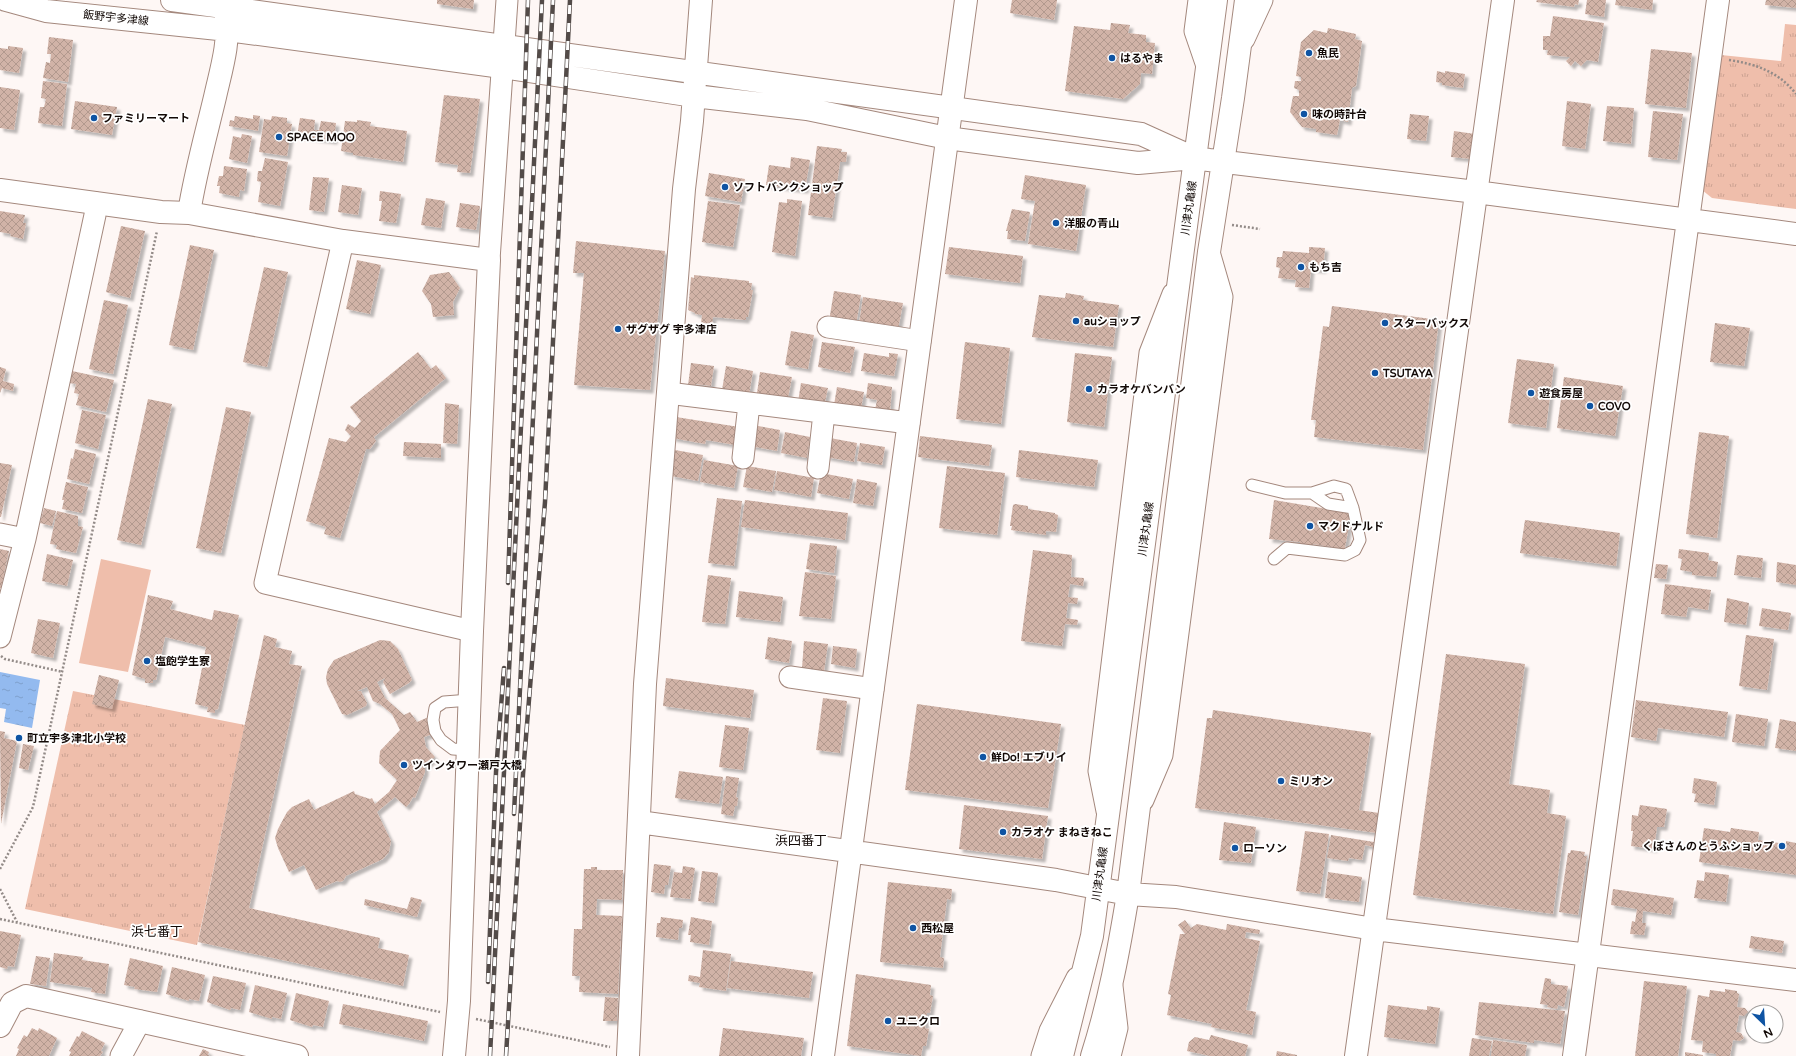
<svg xmlns="http://www.w3.org/2000/svg" width="1796" height="1056" viewBox="0 0 1796 1056" font-family="'Varela Round','Noto Sans JP',sans-serif">
	<style>
		.grass { fill: url(#grass-tufts) }
		.pitch { fill: #efbeab }
		.water { fill: url(#water-ripples) }
		.building { fill: url(#building-cross-hatch); filter: url(#shadow) }
		.lines { fill: none; stroke-linecap: round; stroke-linejoin: round }
		.lane-casing { stroke: #a4887d; stroke-width: 13 }
		.street-casing { stroke: #a4887d; stroke-width: 23 }
		.secondary-casing { stroke: #a4887d; stroke-width: 24 }
		.path { stroke: #938b88; stroke-width: 2.5; stroke-dasharray: 2 2; stroke-linecap: butt }
		.lane { stroke: #fff; stroke-width: 11 }
		.street { stroke: #fff; stroke-width: 21 }
		.secondary { stroke: #fff; stroke-width: 22 }
		.rail-casing { stroke: #534b48; stroke-width: 4.5 }
		.rail { stroke: #fff; stroke-width: 3; stroke-dasharray: 9; stroke-linecap: butt }
		.poi-dot { fill: #0f54a3; stroke: #fff; stroke-width: 1.5 }
		.labels { text-anchor: middle; dominant-baseline: central; stroke-width: 3.5; stroke-linejoin: round; paint-order: stroke }
		.street-label { font-size: 11px; fill: #120906; stroke: #fff }
		.poi-label { font-size: 11px; font-weight: bold; fill: #120906; stroke: #fff; text-anchor: start }
		.quarter-label { font-size: 13px; fill: #120906; stroke: #fff }
	</style>
	<defs>
		<pattern id="grass-tufts" width="24" height="20" patternUnits="userSpaceOnUse"><rect width="24" height="20" fill="#efbeab"/><path d="M3 7l-1-3M5 7V3M7 7l1-3M15 17l-1-3M17 17v-4M19 17l1-3" fill="none" stroke="#cca292"/></pattern>
		<pattern id="water-ripples" width="26" height="14" patternUnits="userSpaceOnUse"><rect width="26" height="14" fill="#93baef"/><path d="M2 4q2-2 4 0t4 0M15 11q2-2 4 0t4 0" fill="none" stroke="#7e9fcb"/></pattern>
		<pattern id="building-cross-hatch" width="8" height="8" patternUnits="userSpaceOnUse"><rect width="8" height="8" fill="#d1b3a7"/><path d="M0 0l8 8M0 8l8-8" fill="none" stroke="#b2998e"/></pattern>
		<filter id="shadow"><feDropShadow dx="3.5" dy="3.5" stdDeviation="1" flood-color="#0004"/></filter>
	</defs>
	<rect width="100%" height="100%" fill="#fef7f5"/>
	<!-- grass -->
	<path class="grass" d="M1785 24 1796 25V209L1712 198 1702 190 1721 55 1781 61Z
		M73 691 245 725 197 945 25 909Z"/>
	<!-- pitch -->
	<path class="pitch" d="M101 559 151 570 128 672 79 663Z"/>
	<!-- water -->
	<path class="water" d="M0 672 40 680 32 728 4 722 6 709 0 708Z"/>
	<!-- building -->
	<path class="building" d="M437 0H474L473 9 437 4Z
		M1012 0H1057L1054 20 1010 13Z
		M1537 0H1579L1578 5 1575 4 1574 7 1536 2Z
		M1587 0H1606L1604 17 1585 14Z
		M1616 0H1653L1652 10 1615 5Z
		M1766 0H1796V8L1765 5Z
		M1553 16 1604 23 1598 62 1587 60 1581 66 1575 61 1571 66 1566 61 1570 57 1547 55 1548 50H1543V36H1550Z
		M1111 23 1130 25 1128 33 1146 35V42L1155 43 1152 74 1141 73 1140 84 1123 99 1065 91 1074 26 1110 30Z
		M1328 28 1356 34 1355 39 1362 41 1356 86 1352 88 1348 122 1340 120 1337 135 1316 132V129L1302 127 1290 112 1293 96H1299V90L1294 88 1295 81H1301V77L1296 76 1301 42 1314 30 1327 33Z
		M49 37 73 40 68 82 43 78 46 62 50 63 51 54H47Z
		M8 46 23 48 19 73 0 70V48L8 49Z
		M1651 49 1692 53 1686 108 1645 104Z
		M1437 71 1445 73V71L1465 74 1463 88 1442 85V83L1436 82Z
		M43 81 67 84 62 126 38 123 40 107H44L46 99 41 98Z
		M0 87 20 90 14 130 0 128Z
		M444 95 480 99 470 173 457 172 458 165 435 162Z
		M75 101 117 107 112 135 71 129Z
		M1567 101 1591 104 1585 149 1562 146Z
		M1607 106 1634 108 1631 144 1603 141Z
		M1653 111 1683 114 1677 160 1648 157Z
		M1410 114 1429 116 1426 141 1407 139Z
		M253 115 260 116 258 131 229 126 230 120 234 121 235 116 253 119Z
		M272 116 287 118V123L292 124 287 156 259 152 264 119 271 120Z
		M300 118 315 120 314 130H319L321 121 336 123 334 141 297 136Z
		M357 120 371 122 370 126 407 131 403 162 353 155V153L341 151 345 121 357 122Z
		M1454 131 1475 134 1472 159 1451 157Z
		M242 134 252 136 247 163 229 159 233 136 241 138Z
		M817 146 842 149 841 152H847L846 162H840L832 218 808 215Z
		M791 157 810 160 805 190 766 185 769 165 790 168Z
		M265 158 288 162 280 206 258 202 261 182 257 181 258 171H262Z
		M224 166 247 169 244 191 240 190 239 197 219 193 220 186H217L219 176H223Z
		M709 173 745 179 741 202 705 196Z
		M1025 175 1086 185 1076 251 1028 244 1035 201 1021 199Z
		M313 177 329 178 324 212 309 210Z
		M342 185 362 188 358 215 338 212Z
		M380 191 401 194 396 223 379 221 382 201H379Z
		M426 198 445 201 441 228 421 225Z
		M787 199 802 201 795 256 772 252 779 202 787 203Z
		M708 201 740 205 733 247 702 242Z
		M460 203 480 206 476 230 456 227Z
		M1012 209 1030 212 1025 241 1007 239 1008 231H1006Z
		M0 211 25 215 23 223H26L23 239 10 236 11 234 0 232Z
		M121 226 145 231 130 298 106 292Z
		M576 241 665 251 650 390 574 385 584 273H573Z
		M190 245 214 250 193 350 169 345Z
		M949 247 1023 256 1020 283 945 274Z
		M1309 247 1325 248 1323 270 1311 269 1309 288 1295 287 1296 280 1278 278 1280 268 1276 267 1277 257H1282L1283 251 1309 253Z
		M357 260 381 265 370 314 346 309Z
		M264 267 288 272 267 367 243 362Z
		M449 272 460 288 453 302 454 315 433 317 431 304 422 291 430 275Z
		M694 275 749 281V283H752L751 290H753L748 317H746V320L713 317 712 327 706 326V323H701L702 315 695 314V313L688 310 691 277 694 278Z
		M834 291 861 295 856 325 829 321Z
		M1066 293 1084 296 1083 300 1119 305 1113 347 1032 337 1039 295 1065 298Z
		M863 297 903 303 898 330 859 324Z
		M104 300 128 305 113 374 89 369Z
		M1332 306 1439 320 1423 450 1314 437 1316 420H1311L1323 326 1329 327Z
		M1715 323 1750 328 1744 366 1710 362Z
		M791 331 814 335 808 369 785 365Z
		M822 342 855 347 850 373 818 367Z
		M965 342 1010 348 1001 424 956 419Z
		M418 352 431 369 436 365 446 378 374 437 376 441 370 449H366L340 538 324 534 326 527 306 521 329 438 346 442 351 436 345 430 348 424 355 428 361 421 350 407Z
		M864 353 889 357V353L898 354 894 376 861 371Z
		M1075 353 1112 357 1104 427 1067 422Z
		M1517 359 1554 364 1546 428 1508 423Z
		M691 363 714 366 711 386 696 384 695 386 688 385Z
		M726 366 753 371 749 395 722 390Z
		M0 367 6 369 3 381 14 384 13 391 2 388 0 393Z
		M72 371 114 380 106 412 76 405 79 394 74 393 76 384 69 383Z
		M760 372 792 377 788 398 757 393Z
		M1564 377 1623 386 1615 436 1557 428Z
		M801 383 828 388 824 407 798 402Z
		M868 383 892 387 890 412 875 410 877 400 866 398Z
		M837 387 864 392 861 409 834 405Z
		M148 399 172 404 141 545 117 540Z
		M445 403 459 405 457 444 443 443Z
		M226 407 251 412 221 553 196 548Z
		M82 410 106 415 98 449 75 443Z
		M676 417 739 427 735 445 706 440 705 444 672 438Z
		M753 425 780 430 777 451 750 446Z
		M785 432 810 437 807 458 781 453Z
		M1699 432 1729 436 1717 538 1686 534Z
		M920 436 992 445 989 466 918 457Z
		M830 438 857 443 854 462 826 457Z
		M404 442 441 444V458L403 456Z
		M860 443 885 447 882 465 857 461Z
		M75 449 96 454 89 484 67 479 71 458 73 459Z
		M675 450 703 455 698 481 671 476Z
		M1019 450 1098 460 1094 487 1016 477Z
		M704 460 738 466 734 488 700 482Z
		M0 463 12 465 1 517H0Z
		M747 466 776 471 772 492 743 487Z
		M947 466 1005 473 997 535 939 528Z
		M777 471 814 478 811 497 774 490Z
		M821 473 853 479 849 499 817 493Z
		M857 479 877 483 873 506 853 503Z
		M66 482 88 487 82 513 62 509 64 500H62Z
		M717 498 742 501 734 566 708 563Z
		M745 500 848 513 845 540 741 527Z
		M1274 500 1351 513 1345 548H1344L1342 555 1330 553 1332 547 1313 544 1312 551 1300 549V542L1269 539Z
		M1015 504 1028 506V509L1055 513V514L1058 515 1056 532 1046 531V535L1011 530 1012 526H1010L1013 505Z
		M44 508 56 511 52 526 40 523Z
		M57 511 78 516V526L83 527 76 553 56 549 57 545 50 544Z
		M1525 520 1620 533 1616 566 1520 553Z
		M810 543 837 546 834 573 806 569Z
		M0 549 9 551 1 588H0Z
		M1679 549 1709 553 1708 560 1718 562 1716 577 1692 575V572L1680 570 1682 559 1678 558Z
		M1033 550 1072 555 1071 577 1084 578 1083 586 1070 584 1068 597 1078 598 1077 604 1068 603 1066 618 1078 620 1077 625 1065 624 1062 646 1021 641Z
		M47 554 73 560 67 586 42 581Z
		M1737 555 1763 558 1761 578 1734 575Z
		M1777 562 1796 565V585L1776 582Z
		M1656 564 1668 565 1666 579 1654 578Z
		M805 572 836 576 831 619 799 616Z
		M708 575 731 578 725 624 702 622Z
		M1665 584 1711 590 1708 610 1688 607 1686 617 1661 614Z
		M739 591 783 597 780 622 736 617Z
		M148 595 173 601 170 609 212 620 214 610 239 615 218 709 215 710V713L207 712 208 707 195 704 206 647 165 637 156 680H153V683H145V679L132 675Z
		M1727 598 1749 603 1746 625 1724 622Z
		M1762 608 1791 613 1788 630 1759 626Z
		M38 619 60 623 53 658 31 653Z
		M264 635 277 639 275 647 292 651 289 664 302 666 249 908 380 938 378 948 409 955 403 986 198 942Z
		M1746 635 1774 639 1767 690 1739 686Z
		M768 637 792 641 789 663 765 659Z
		M380 640 390 641 398 649 412 680 409 683 390 694 383 682 385 678 377 682 385 698 404 715 410 712 417 722 431 716 436 733 424 737 426 747 435 757 425 767V772L415 798 413 797 409 804 406 807 395 797 377 812 391 841 389 852 383 859 346 876 343 881 340 882 337 881 316 890 304 865 289 872 278 848 275 838 278 829 287 812 292 807 309 799 314 810 354 791 355 794 370 799 372 798 375 804 389 792 397 780 379 763 380 751 400 730 392 714 380 704 373 701 367 687 357 691H361L367 703 366 706 347 715 342 714 327 684 326 677 328 669 334 660Z
		M804 641 828 644 824 671 802 668Z
		M833 646 857 649 855 668 831 664Z
		M1446 654 1525 664 1509 784 1550 790 1547 813 1566 816 1553 914 1413 895Z
		M99 675 119 680 112 709 92 704Z
		M666 678 754 690 750 718 663 706Z
		M823 698 847 701 840 753 816 750Z
		M1636 700 1728 712 1724 737 1658 728 1656 741 1631 737Z
		M917 704 1061 724 1048 808 905 790Z
		M1213 710 1371 733 1359 810 1379 813 1377 833 1195 808 1207 718H1212Z
		M1736 714 1768 719 1764 746 1732 742Z
		M1780 719 1796 722V751L1775 748Z
		M725 725 749 728 743 770 719 767Z
		M0 731 5 732 4 738 17 741 1 824Z
		M23 744 34 746 28 770 19 768Z
		M679 771 723 777 719 804 675 798Z
		M726 776 739 778 736 797 738 798 737 806H735L733 816 721 814Z
		M1694 778 1717 782 1714 805 1694 802 1696 794 1692 793Z
		M964 805 1048 816 1042 859 959 849Z
		M1640 805 1667 809 1664 827H1657L1654 849 1631 846 1633 831H1631L1632 815 1638 816Z
		M1224 822 1256 827 1251 863 1219 860Z
		M1704 828 1730 832 1731 828 1759 832 1758 840 1786 844V841L1796 843V875L1699 862Z
		M1305 831 1329 834 1320 894 1296 891Z
		M1331 835 1374 842 1373 847 1365 845 1362 860 1349 858 1348 861 1327 858Z
		M1571 850 1585 852 1584 856H1587L1578 915 1559 912 1568 853H1570Z
		M654 864 671 866 668 885H665L664 894 651 892Z
		M683 866 695 868 690 899 670 897 674 872 682 873Z
		M591 867H597V870H623L622 900 597 899 596 915 622 916 618 994 579 992 580 976H572L574 929H582L584 869H591Z
		M702 871 718 873 714 903 698 901Z
		M1328 872 1362 877 1359 902 1325 898Z
		M1705 872 1729 875 1726 902 1694 898 1697 880 1704 881Z
		M888 882 952 889 951 900 947 899 940 957 944 958 943 968 880 962Z
		M1613 889 1674 898 1671 915 1643 911 1642 923H1646L1644 935 1630 934 1632 921 1635 922 1637 909 1611 905Z
		M411 897 422 900 417 917 364 905 365 899 407 909Z
		M661 917 683 920 682 928H679L678 940 656 937 657 923H660Z
		M691 917 712 921 709 945 690 942 691 935H688Z
		M1185 920 1191 928 1197 924 1226 930 1227 924 1260 930 1259 934 1246 932 1245 938 1260 941 1246 1010 1256 1012 1252 1035 1211 1027 1212 1024 1167 1015 1171 995 1168 994 1180 934H1185L1178 925Z
		M0 931 21 935 14 967 8 966 7 969 0 967Z
		M1751 936 1784 941 1782 953 1749 948Z
		M703 950 731 954 726 991 699 987 700 983 688 981 689 975 700 977Z
		M54 953 83 957 82 960 109 964 105 994 91 992 92 988 50 982Z
		M36 956 50 958 46 986 30 984Z
		M130 958 163 966 157 992 134 989 135 987 124 985Z
		M731 961 813 972 809 998 727 988Z
		M172 967 205 975 199 1001 189 999V1001L166 994Z
		M856 974 931 985 930 995 933 996 930 1013H927L925 1028 929 1029 926 1046H923L921 1056 847 1046Z
		M213 976 246 983 240 1010 231 1008 230 1010 207 1002Z
		M1545 978 1551 979V984L1568 986 1564 1007 1558 1005 1557 1009 1547 1007 1548 1005 1540 1004Z
		M1644 981 1687 986 1678 1056H1635Z
		M255 985 287 993 281 1019 272 1017V1019L249 1012Z
		M1725 989 1737 991V993L1739 994 1737 1007 1745 1008 1748 1012 1744 1016 1739 1015 1736 1032 1741 1033 1744 1038 1740 1041 1733 1040 1730 1056H1716V1054L1702 1052 1703 1041 1691 1040 1698 995 1709 997 1710 990 1725 992Z
		M296 993 329 1001 323 1027 313 1025 312 1027 290 1020Z
		M605 997 618 998 617 1021H603Z
		M1479 1002 1565 1011 1560 1044 1534 1040V1043L1475 1035Z
		M343 1004 428 1021 424 1041 339 1024Z
		M1388 1005 1427 1010V1006L1440 1008 1435 1044 1384 1037Z
		M32 1028 38 1031 39 1028 57 1038 49 1056H16L19 1049 17 1048 24 1035 27 1037Z
		M723 1028 804 1038 801 1056H719Z
		M82 1031 105 1043 101 1051 103 1052 100 1056H69L71 1052 69 1051 77 1036 79 1037Z
		M1211 1035 1248 1045 1245 1056H1210L1187 1051 1189 1042 1195 1037 1209 1040Z
		M1472 1038 1492 1041 1489 1056H1469Z
		M1493 1040 1527 1045 1525 1056H1491Z
		M203 1049 209 1052 208 1055 210 1056H199Z
		M1277 1051 1297 1055V1056H1276Z
		M1685 1052 1703 1055V1056H1685Z"/>
	<g class="lines">
		<defs>
			<path id="lane" d="M1252 485 1285 493H1312L1328 504 1353 508 1360 540 1355 550 1345 555 1287 548 1274 559
				M1312 493 1334 486 1346 489 1353 508
				M468 750 453 749 441 740 435 731 433 720 435 708 444 702 470 700"/>
			<path id="street" d="M1199 0 1195 31 1207 66
				M1244 39 1262 0
				M343 241 265 583 472 631
				M489 260 507 0
				M828 327 920 341
				M668 393 909 423
				M743 458 749 404
				M818 468 824 413
				M0 534 25 539
				M0 637 25 539 95 215 96 203
				M790 677 873 689
				M1143 800 1162 755 1222 297 1209 252
				M1107 811 1099 771 1150 353 1173 294
				M121 1056 140 1021
				M1042 1056 1050 1031 1077 978
				M1110 1056 1117 1028 1112 986"/>
			<path id="secondary" d="M6 0 46 11 228 30 502 67 694 96 807 109 947 138 1138 163 1195 158 1209 160 1476 192 1796 234
				M172 0 1141 134 1194 158
				M0 190 161 212 189 213 343 241 489 260 472 631 459 1001 454 1056
				M189 213C195 174 206 135 215 97 221 70 230 42 226 15
				M639 822 1056 880 1128 894 1176 897 1374 929 1796 980
				M0 1026 12 1003 26 996 297 1056
				M628 1056 645 684 684 189 692 121 701 0
				M823 1056 966 0
				M1062 1056 1092 936 1216 0
				M1092 1056C1109 1003 1119 949 1128 894L1209 252 1233 98 1246 0
				M1356 1056 1503 0
				M1574 1056 1718 0"/>
		</defs>
		<!-- lane casing -->
		<use href="#lane" class="lane-casing"/>
		<!-- street casing -->
		<use href="#street" class="street-casing"/>
		<!-- secondary casing -->
		<use href="#secondary" class="secondary-casing"/>
		<!-- path -->
		<path class="path" d="M1729 60C1756 64 1779 72 1796 94
			M1232 225 1260 229
			M1 656 5 659 63 672
			M0 869 33 807 157 231
			M0 889 17 922
			M0 919 440 1012
			M476 1019 610 1047"/>
		<!-- lane -->
		<use href="#lane" class="lane"/>
		<!-- street -->
		<use href="#street" class="street"/>
		<!-- secondary -->
		<use href="#secondary" class="secondary"/>
		<defs>
			<path id="rail" d="M508 583 528 0
				M514 814 553 0
				M488 982 496 772 504 668
				M490 1056 542 0
				M506 1056 523 774 545 502 570 0"/>
		</defs>
		<!-- rail casing -->
		<use href="#rail" class="rail-casing"/>
		<!-- rail -->
		<use href="#rail" class="rail"/>
	</g>
	<!-- markers -->
	<g class="poi-dot">
		<circle cx="1309" cy="53" r="4"/>
		<circle cx="1112" cy="58" r="4"/>
		<circle cx="1304" cy="114" r="4"/>
		<circle cx="94" cy="118" r="4"/>
		<circle cx="279" cy="137" r="4"/>
		<circle cx="725" cy="187" r="4"/>
		<circle cx="1056" cy="223" r="4"/>
		<circle cx="1301" cy="267" r="4"/>
		<circle cx="1076" cy="321" r="4"/>
		<circle cx="1385" cy="323" r="4"/>
		<circle cx="618" cy="329" r="4"/>
		<circle cx="1375" cy="373" r="4"/>
		<circle cx="1089" cy="389" r="4"/>
		<circle cx="1531" cy="393" r="4"/>
		<circle cx="1590" cy="406" r="4"/>
		<circle cx="1310" cy="526" r="4"/>
		<circle cx="147" cy="661" r="4"/>
		<circle cx="19" cy="738" r="4"/>
		<circle cx="983" cy="757" r="4"/>
		<circle cx="404" cy="765" r="4"/>
		<circle cx="1281" cy="781" r="4"/>
		<circle cx="1003" cy="832" r="4"/>
		<circle cx="1782" cy="846" r="4"/>
		<circle cx="1235" cy="848" r="4"/>
		<circle cx="913" cy="928" r="4"/>
		<circle cx="888" cy="1021" r="4"/>
	</g>
	<g class="labels">
		<!-- street labels -->
		<g class="street-label">
			<text transform="translate(116 18) rotate(6)">飯野宇多津線</text>
			<text transform="translate(1189 208) rotate(-82)">川津丸亀線</text>
			<text transform="translate(1146 529) rotate(-82)">川津丸亀線</text>
			<text transform="translate(1100 874) rotate(-82)">川津丸亀線</text>
		</g>
		<!-- poi labels -->
		<g class="poi-label">
			<text x="1317" y="53">魚民</text>
			<text x="1120" y="58">はるやま</text>
			<text x="1312" y="114">味の時計台</text>
			<text x="102" y="118">ファミリーマート</text>
			<text x="287" y="137">SPACE MOO</text>
			<text x="733" y="187">ソフトバンクショップ</text>
			<text x="1064" y="223">洋服の青山</text>
			<text x="1309" y="267">もち吉</text>
			<text x="1084" y="321">auショップ</text>
			<text x="1393" y="323">スターバックス</text>
			<text x="626" y="329">ザグザグ 宇多津店</text>
			<text x="1383" y="373">TSUTAYA</text>
			<text x="1097" y="389">カラオケバンバン</text>
			<text x="1539" y="393">遊食房屋</text>
			<text x="1598" y="406">COVO</text>
			<text x="1318" y="526">マクドナルド</text>
			<text x="155" y="661">塩飽学生寮</text>
			<text x="27" y="738">町立宇多津北小学校</text>
			<text x="991" y="757">鮮Do! エブリイ</text>
			<text x="412" y="765">ツインタワー瀬戸大橋</text>
			<text x="1289" y="781">ミリオン</text>
			<text x="1011" y="832">カラオケ まねきねこ</text>
			<text x="1774" y="846" text-anchor="end">くぼさんのとうふショップ</text>
			<text x="1243" y="848">ローソン</text>
			<text x="921" y="928">西松屋</text>
			<text x="896" y="1021">ユニクロ</text>
		</g>
		<!-- quarter labels -->
		<g class="quarter-label">
			<text x="801" y="841">浜四番丁</text>
			<text x="157" y="932">浜七番丁</text>
		</g>
	</g>
	<!-- north arrow -->
	<g transform="translate(1764 1024) rotate(155)"><circle r="19" fill="#ffffff" stroke="#a09d9b"/>
	<path d="M0-3L7 15L0 10L-7 15Z" fill="#0f54a3"/>
	<text y="-6" font-size="11" font-weight="bold" text-anchor="middle" fill="#120906">N</text>
	</g>
</svg>
